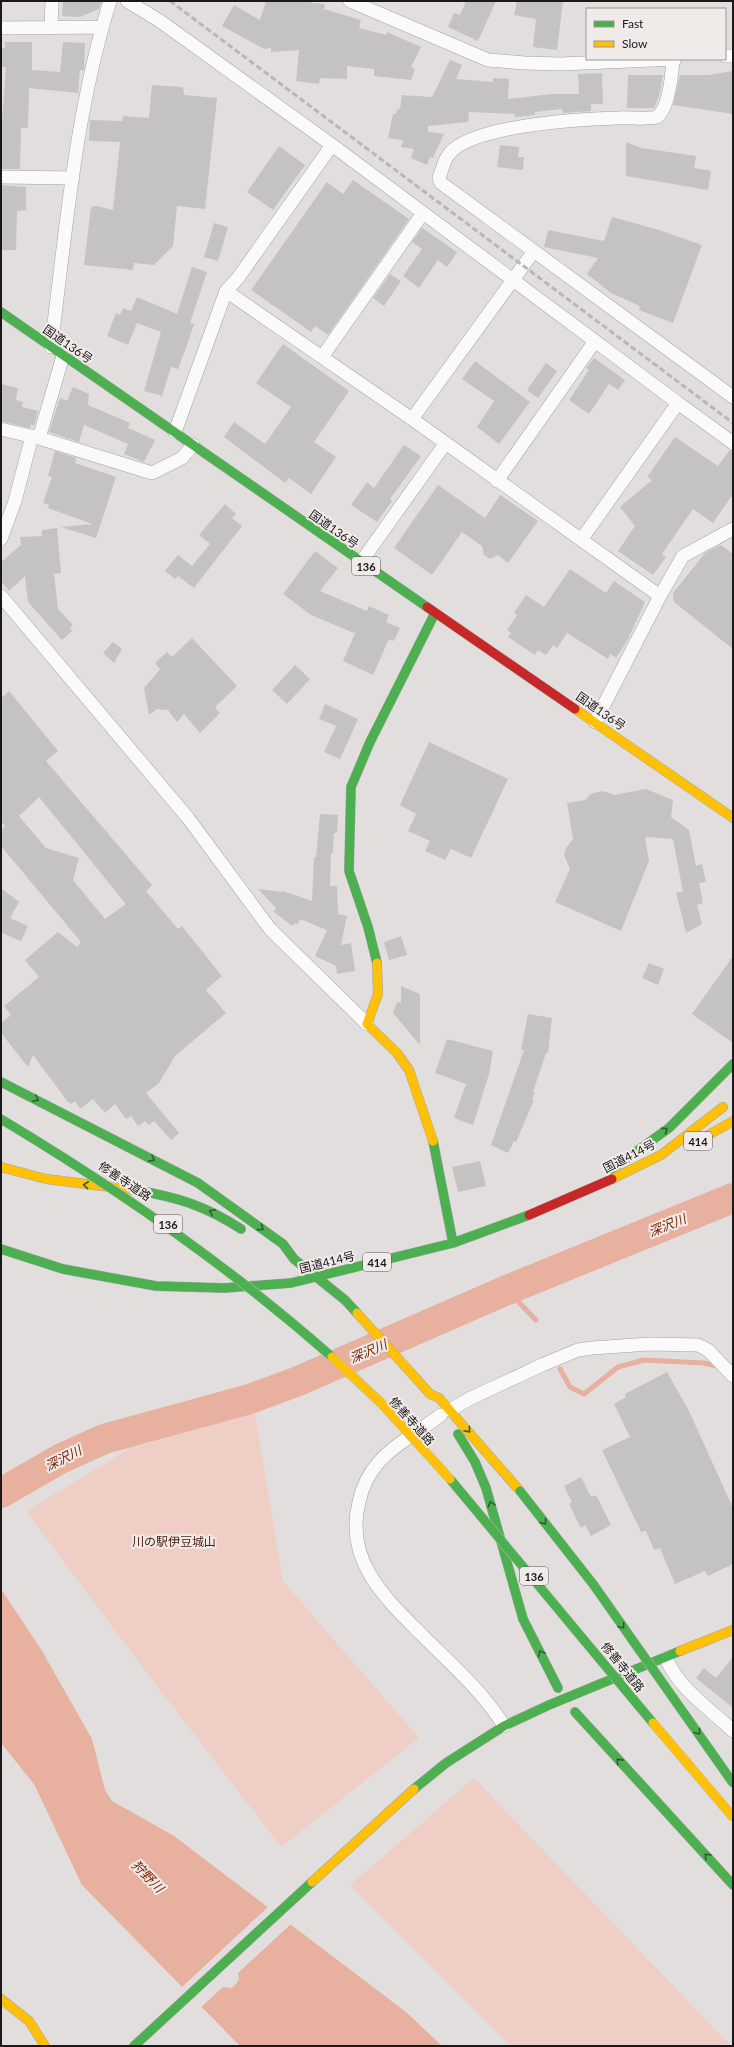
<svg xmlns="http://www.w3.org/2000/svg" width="734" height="2047" viewBox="0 0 734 2047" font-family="Lato,'Noto Sans JP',sans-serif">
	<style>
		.green { fill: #efcfc5 }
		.water { fill: #e7b09f }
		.pier { fill: #e1dedd }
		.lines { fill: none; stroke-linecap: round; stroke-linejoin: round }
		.stream { stroke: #e7b09f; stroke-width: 5 }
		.river { stroke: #e7b09f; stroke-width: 30 }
		.building { fill: #c5c3c2; fill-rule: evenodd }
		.street-casing { stroke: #a5a3a3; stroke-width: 14 }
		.fast-casing { stroke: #a5a3a3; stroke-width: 10 }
		.slow-casing { stroke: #a5a3a3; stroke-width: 10 }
		.jam-casing { stroke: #a5a3a3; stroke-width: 10 }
		.street { stroke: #fafafa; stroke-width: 13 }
		.fast { stroke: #4caf50; stroke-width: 9 }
		.slow { stroke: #ffc107; stroke-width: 9 }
		.jam { stroke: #c62828; stroke-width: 9 }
		.rail { stroke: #b7b7b7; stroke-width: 3; stroke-dasharray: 6 3; stroke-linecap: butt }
		.fast-bridge-casing { stroke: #bebcbc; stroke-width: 10; stroke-linecap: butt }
		.slow-bridge-casing { stroke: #bebcbc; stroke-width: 10; stroke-linecap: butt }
		.fast-bridge { stroke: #4caf50; stroke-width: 9 }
		.slow-bridge { stroke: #ffc107; stroke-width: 9 }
		.oneway { stroke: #305c31 }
		.labels { text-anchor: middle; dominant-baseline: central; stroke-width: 4; stroke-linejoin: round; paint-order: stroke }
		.shield { fill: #f0ebe9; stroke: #5a5757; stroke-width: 1 }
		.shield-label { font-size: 11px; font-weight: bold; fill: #1a1818 }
		.street-label { font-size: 12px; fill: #1a1818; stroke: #f0ebe9 }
		.park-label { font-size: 12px; fill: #4a1a0b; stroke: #f0ebe9 }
		.water-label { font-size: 13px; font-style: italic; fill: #7b2200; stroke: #f0ebe9 }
	</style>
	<rect width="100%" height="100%" fill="#e1dedd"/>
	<!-- green -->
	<path class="green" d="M255 1413 283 1581 419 1738 281 1847 150 1677 26 1511 131 1448Z
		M474 1778 731 2046H511L350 1885Z"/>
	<!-- water -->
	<path class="water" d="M38 1463 52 1474 1 1508V1488Z
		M1 1589 42 1651 92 1739 105 1790 112 1801 174 1836 406 2012 442 2046H240L82 1885 34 1784 1 1743Z"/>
	<!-- pier -->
	<path class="pier" d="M269 1906 292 1923 238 1973 239 1979 236 1984 232 1988 223 1987 199 2009 180 1989Z"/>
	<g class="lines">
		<!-- stream -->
		<path class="stream" d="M507 1290 536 1320
			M560 1369 570 1387 584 1394 618 1367 644 1360 704 1363 721 1367"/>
		<!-- river -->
		<path class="river" d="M1 1493 60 1459 104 1439 250 1399 296 1382 507 1290 733 1198"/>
	</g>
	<!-- building -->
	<path class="building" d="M63 1H102L99 9 80 17 62 16Z
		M266 1H311V3L325 4 324 9 361 20 359 28 386 35 387 32 421 47 411 67 415 69 411 80 374 76V69L347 66V79L320 78 319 84 296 81 299 50 271 52V48L264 49 222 26 234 5 260 20Z
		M466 1H496L478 41 448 27 454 13 460 15Z
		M517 1H563L557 50 533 47 536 19 514 15Z
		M5 42H32V70L60 72 63 42 85 43 84 70H80L78 93 29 88 28 128H21L20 169H1V135L6 67H1V48H5Z
		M450 60 462 65 456 79 493 82V78L509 79 508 99 552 94H579L578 74 602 73 603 104H591V111L563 113 562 109 535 112V115L515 117V114L469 112 468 122 428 126V132L444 134 433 158 430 157 427 165 411 158 414 149 401 147 403 140 388 138 393 114H396L397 109H400L402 95 432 97Z
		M733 71V114L673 105 680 75H709Z
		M628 75H663L659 96 654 108H627Z
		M152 85 183 87 184 95 217 98 205 209 177 206 173 246 154 265 134 263 133 270 84 265 91 207 97 206 113 210 120 142 89 141 90 120 122 121 123 116 149 118Z
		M626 142 641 148 696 156 694 168 711 171 708 190 626 176Z
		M500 145 519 147 518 157H524L523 170 497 167Z
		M279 146 305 165 273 210 247 192Z
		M353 180 409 219 328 335 315 326 311 332 251 290 327 182 343 194Z
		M1 185 26 187V210L17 211 16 250H1Z
		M612 217 659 230 702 245 673 323 639 310 640 306 611 293 587 274 598 258 544 247 548 230 604 241Z
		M214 223 228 227 218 261 204 257Z
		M422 228 457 252 447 267 438 260 419 288 403 276 422 249 412 242Z
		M192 267 207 272 190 323 194 324 187 345 178 369 171 367 162 396 144 391 161 332 137 323 128 345 107 336 116 313 120 315 123 308 131 311 137 297 177 314Z
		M390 274 401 281 384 306 373 298Z
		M283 344 349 391 314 442 336 457 311 494 289 478 285 483 224 437 234 422 265 444 291 407 256 383Z
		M594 358 625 380 618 390 609 384 589 414 569 400 589 370 586 368Z
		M475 361 530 402 499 444 477 427 494 401 462 379Z
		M546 363 557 371 538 398 527 390Z
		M1 384 18 388 16 400 23 402 22 407 38 411 34 426 31 424 30 428 1 421Z
		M73 387 89 394 88 405 130 423 128 428 155 440 144 462 124 454 128 444 84 425 79 442 49 432 60 398 67 401Z
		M675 437 718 466 730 450 733 451V494L713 523 693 509 662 554 666 557 653 575 618 551 635 526 620 507 652 480 647 477Z
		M404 445 421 456 390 499 392 501 377 522 351 505 367 482 374 488Z
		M55 451 76 458 75 463 116 477 96 538 61 527 92 524 48 508 49 505 43 503 52 477 48 476Z
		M438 485 485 518 500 495 538 521 508 563 498 555 490 559 484 555 482 546 462 532 432 575 394 548Z
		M225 504 236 514 232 518 242 526 194 588 178 576 175 579 165 571 178 555 192 566 210 544 199 535Z
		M57 528 61 573 54 574 58 609 73 625 70 628 72 631 62 640 28 602 25 576 9 591 1 581V562L21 545 20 537 42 536V530Z
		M721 545 733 554V649L674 602 673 595V593L705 553Z
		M315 551 338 568 320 591 367 611 369 606 389 615 386 622 400 628 394 641 389 639 373 675 343 661 356 631 354 633 311 615 283 594Z
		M570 569 606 593 614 581 645 602 627 641 616 658 610 654 608 659 567 633 557 648 553 645 546 655 538 650 535 655 508 637 511 633 507 630 517 615 514 613 526 595 544 607Z
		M192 638 237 686 215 707 220 713 200 733 184 714 177 722 168 710 157 709 149 715 144 688 160 669 155 663 167 652 172 657Z
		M113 642 122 649 114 663 103 653Z
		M295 665 310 679 287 704 272 690Z
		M9 691 58 751 46 761 152 885 146 891 178 929 182 926 222 976 206 990 226 1013 175 1056 159 1083 146 1093 179 1133 171 1140 154 1121 149 1125 145 1121 138 1126 131 1116 126 1119 115 1104 105 1113 93 1099 80 1109 75 1101 71 1104 68 1102 33 1055 28 1067 1 1033V1023L11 1015 4 1006 39 977 25 960 58 932 77 947 81 942 1 846V831L5 826 1 821V698ZM39 797 126 904 105 919 73 880 79 858 46 848 19 816Z
		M325 704 358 719 340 759 324 752 336 726 319 719Z
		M429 742 508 779 471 858 451 849 445 860 425 851 430 841 408 831 416 814 400 805Z
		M646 789 673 800 671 817 689 830 696 866 702 864 706 882 699 883 703 903 697 905 702 924 686 933 676 892H683L673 839 645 837 649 861 621 931 555 902 570 869 564 855 566 848 573 839 567 803 586 800 590 794 603 791 614 795Z
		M320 814 338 815 337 833H334L333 853H331L330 886H337L338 914 347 916 341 945 351 943 355 971 337 974 336 966 315 956 327 930 300 919 298 924 295 923 292 926 274 912 276 908 258 889 282 892 283 891 312 901 314 857H316Z
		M1 888 19 902 10 918 28 926 21 941 2 933 1 935Z
		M401 936 407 955 389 960 384 942Z
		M733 956V1043L692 1014Z
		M649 963 664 969 658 985 642 978Z
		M401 986 420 994V1045L393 1013 397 1002 401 1003Z
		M528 1014 552 1018 548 1053H546L533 1092 535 1093 532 1100H534L516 1142 514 1141 508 1153 491 1145 524 1050H521Z
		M447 1039 493 1051 489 1074 473 1125 454 1118 466 1084 435 1073Z
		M480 1161 486 1186 458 1192 452 1167Z
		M667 1372 689 1411 733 1508V1564L708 1576 705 1571 675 1584 660 1548 654 1550 646 1531 641 1532 602 1450 630 1437 614 1404 626 1397 625 1394Z
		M581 1477 591 1497 596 1495 611 1525 591 1536 585 1525 581 1528 569 1504 572 1502 564 1486Z
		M733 1657V1708L696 1678 704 1668 716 1678Z"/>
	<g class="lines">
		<defs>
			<path id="street" d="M127 1 160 21 332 145 678 403 581 540
				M350 1 488 60 525 63 561 64 675 59
				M1 28 102 27
				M51 28 52 1
				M725 56H733
				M673 59C672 74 669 108 657 117 644 120 631 117 618 118 581 119 474 125 450 153 444 159 442 170 439 178L441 183 733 397
				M1 177 73 178
				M226 291 412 419 660 596 595 722
				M51 347C66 231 75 113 110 1
				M322 357 423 213
				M678 403 733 443
				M412 419 534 251
				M1 429 39 438 152 473 182 458 193 445
				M175 432 226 291 238 278 332 145
				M39 438 63 356
				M497 481 595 341
				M1 539 15 501 32 436
				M361 562 445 444
				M1 596 188 818 270 929 367 1024
				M660 596 683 556 733 529
				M450 1410 471 1398 542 1365 578 1350 592 1348 650 1344 698 1345 708 1350 733 1376
				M441 1415C421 1430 396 1443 379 1462 369 1473 362 1488 359 1502 344 1561 386 1599 423 1636 451 1664 483 1692 504 1726
				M666 1658C678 1688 710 1709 733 1731"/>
			<path id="fast" d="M1 312 427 607
				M377 963 368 927 349 871 351 787 370 742 435 613
				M1 1082 198 1183 283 1244 294 1259 345 1300 357 1313
				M433 1141 453 1243
				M612 1169 669 1128 733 1064
				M135 1190C177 1197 206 1206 241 1229
				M1 1249 63 1269 156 1286 224 1288 291 1283 453 1243 529 1215
				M458 1434 475 1462 486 1488 523 1619 558 1688
				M575 1712 733 1885
				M414 1789 446 1763 504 1726 549 1705 680 1651
				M134 2046 312 1882"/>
			<path id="slow" d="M575 709 733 818
				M377 963 378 994 367 1024 397 1053 409 1070 433 1141
				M696 1142 733 1121
				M1 1167 46 1179 135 1190
				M612 1179 661 1155 723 1107
				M357 1313 430 1394 439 1398 520 1491
				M680 1651 733 1630
				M312 1882 414 1789
				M1 1999 29 2021 45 2046"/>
			<path id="jam" d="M427 607 575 709
				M529 1215 612 1179"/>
		</defs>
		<!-- street casing -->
		<use href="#street" class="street-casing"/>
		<!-- fast casing -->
		<use href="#fast" class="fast-casing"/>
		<!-- slow casing -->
		<use href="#slow" class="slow-casing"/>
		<!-- jam casing -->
		<use href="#jam" class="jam-casing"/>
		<!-- street -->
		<use href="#street" class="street"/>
		<!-- fast -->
		<use href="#fast" class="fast"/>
		<!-- slow -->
		<use href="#slow" class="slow"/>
		<!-- jam -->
		<use href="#jam" class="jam"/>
		<!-- rail -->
		<path class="rail" d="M170 1 733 423"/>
		<defs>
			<path id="fast-bridge" d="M1 1119C118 1189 229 1266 332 1357
				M450 1479 653 1723
				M520 1491 593 1584 733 1783"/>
			<path id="slow-bridge" d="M332 1357 381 1403 450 1479
				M653 1723 733 1817"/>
		</defs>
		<!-- fast-bridge casing -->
		<use href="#fast-bridge" class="fast-bridge-casing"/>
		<!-- slow-bridge casing -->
		<use href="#slow-bridge" class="slow-bridge-casing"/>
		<!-- fast-bridge -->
		<use href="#fast-bridge" class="fast-bridge"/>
		<!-- slow-bridge -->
		<use href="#slow-bridge" class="slow-bridge"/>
	</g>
	<!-- one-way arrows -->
	<defs><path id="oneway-chevron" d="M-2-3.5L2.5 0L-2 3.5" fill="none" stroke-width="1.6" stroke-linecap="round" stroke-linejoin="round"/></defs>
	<g class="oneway">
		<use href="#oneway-chevron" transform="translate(36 1099) rotate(27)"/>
		<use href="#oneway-chevron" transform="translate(665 1130) rotate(-36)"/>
		<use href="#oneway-chevron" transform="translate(152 1159) rotate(28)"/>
		<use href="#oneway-chevron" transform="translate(86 1185) rotate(-174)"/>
		<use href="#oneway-chevron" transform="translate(212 1212) rotate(-152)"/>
		<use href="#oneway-chevron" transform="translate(261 1228) rotate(36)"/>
		<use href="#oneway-chevron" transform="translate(468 1430) rotate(49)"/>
		<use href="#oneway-chevron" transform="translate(491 1504) rotate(-106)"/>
		<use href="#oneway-chevron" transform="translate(544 1522) rotate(52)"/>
		<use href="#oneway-chevron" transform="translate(622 1626) rotate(54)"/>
		<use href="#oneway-chevron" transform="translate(541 1653) rotate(-117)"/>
		<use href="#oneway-chevron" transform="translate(698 1732) rotate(54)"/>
		<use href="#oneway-chevron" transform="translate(619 1761) rotate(-132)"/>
		<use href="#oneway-chevron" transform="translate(707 1856) rotate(-133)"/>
	</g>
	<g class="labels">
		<!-- shield labels -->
		<g class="shield">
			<rect x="352" y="557" width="28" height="18" rx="3"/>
			<rect x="684" y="1132" width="28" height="18" rx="3"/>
			<rect x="154" y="1215" width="28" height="18" rx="3"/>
			<rect x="363" y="1253" width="28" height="18" rx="3"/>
			<rect x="520" y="1567" width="28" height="18" rx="3"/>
		</g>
		<g class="shield-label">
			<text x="366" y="566">136</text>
			<text x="698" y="1141">414</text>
			<text x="168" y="1224">136</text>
			<text x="377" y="1262">414</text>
			<text x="534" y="1576">136</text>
		</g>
		<!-- street labels -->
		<g class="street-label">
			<text transform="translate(68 344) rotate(35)">国道136号</text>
			<text transform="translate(334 529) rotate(35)">国道136号</text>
			<text transform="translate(601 711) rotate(35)">国道136号</text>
			<text transform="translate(629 1156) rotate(-27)">国道414号</text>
			<text transform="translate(125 1181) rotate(34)">修善寺道路</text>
			<text transform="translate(327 1262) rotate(-14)">国道414号</text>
			<text transform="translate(412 1421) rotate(48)">修善寺道路</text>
			<text transform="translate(623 1667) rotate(51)">修善寺道路</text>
		</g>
		<!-- park labels -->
		<g class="park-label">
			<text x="174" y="1541">川の駅伊豆城山</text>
		</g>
		<!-- water labels -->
		<g class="water-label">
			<text transform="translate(667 1225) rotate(-22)">深沢川</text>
			<text transform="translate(368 1351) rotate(-23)">深沢川</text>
			<text transform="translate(63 1458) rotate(-27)">深沢川</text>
			<text transform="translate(148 1876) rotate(45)">狩野川</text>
		</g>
	</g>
	<!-- border -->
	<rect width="734" height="2047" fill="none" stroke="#1a1818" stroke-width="4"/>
	<!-- legend -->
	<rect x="586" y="8" width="140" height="52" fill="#f0ebe9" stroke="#9a9795"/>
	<rect x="594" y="21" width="20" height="6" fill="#4caf50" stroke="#9a9795"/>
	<text x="622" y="28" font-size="12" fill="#1a1818">Fast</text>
	<rect x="594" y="41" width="20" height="6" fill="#ffc107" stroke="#9a9795"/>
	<text x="622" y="48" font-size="12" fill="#1a1818">Slow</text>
</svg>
